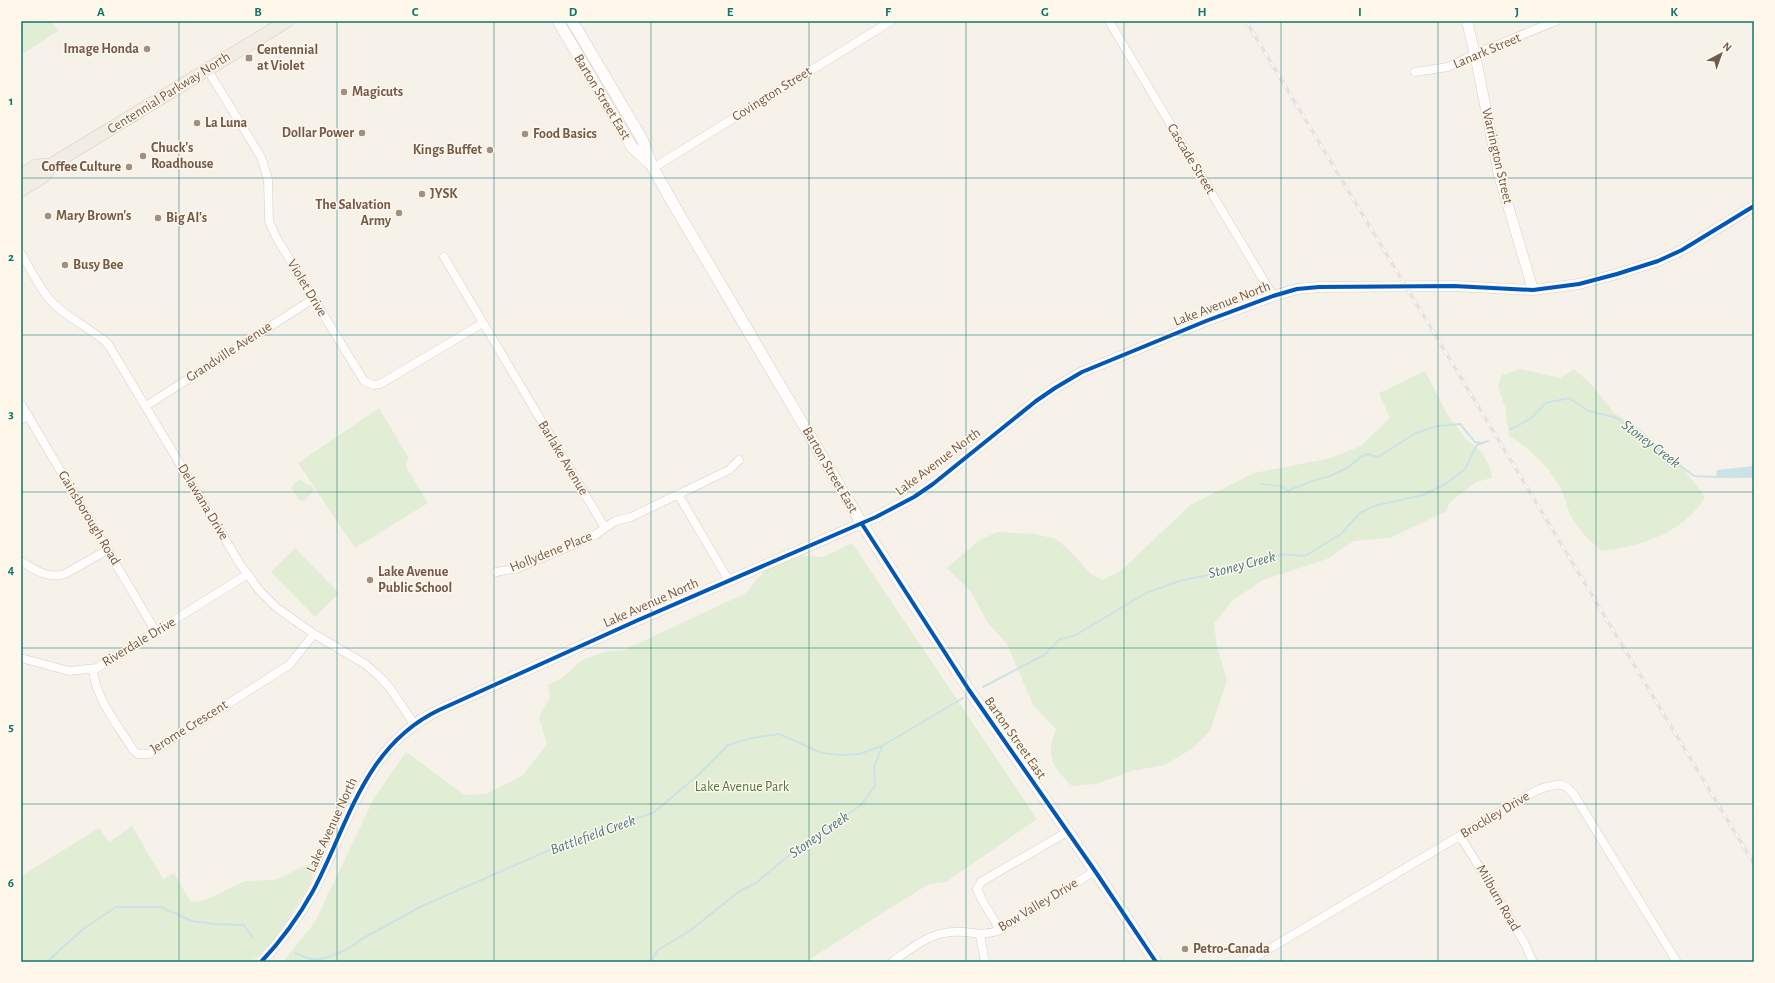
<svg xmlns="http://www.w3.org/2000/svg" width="1775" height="983" viewBox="0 0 1775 983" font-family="'Alegreya Sans',sans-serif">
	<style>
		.green { fill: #e2edd5 }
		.water { fill: #cbe3e6 }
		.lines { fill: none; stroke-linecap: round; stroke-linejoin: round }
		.stream { stroke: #cbe3e6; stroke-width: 2 }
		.minor-casing { stroke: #d5cfc8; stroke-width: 9 }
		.tertiary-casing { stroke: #d5cfc8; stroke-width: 11 }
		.secondary-casing { stroke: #d5cec6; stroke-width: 12 }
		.primary-casing { stroke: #d5ccc6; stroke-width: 14 }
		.minor { stroke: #fefdfc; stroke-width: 8 }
		.tertiary { stroke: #fefdfc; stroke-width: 10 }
		.secondary { stroke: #fefdfc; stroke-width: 11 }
		.primary { stroke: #f1ede5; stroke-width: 13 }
		.rail-casing { stroke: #e4e2e4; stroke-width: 3.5 }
		.rail { stroke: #fef7ea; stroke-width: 2; stroke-dasharray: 6; stroke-linecap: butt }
		.cycleway-casing { stroke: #fef7ea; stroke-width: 6 }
		.cycleway { stroke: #0057b8; stroke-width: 4 }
		.grid { fill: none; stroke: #0f766e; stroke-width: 1; stroke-opacity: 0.55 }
		.poi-dot { fill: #a18f82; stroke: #fef7ea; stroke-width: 1.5 }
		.labels { text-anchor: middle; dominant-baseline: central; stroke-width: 3; stroke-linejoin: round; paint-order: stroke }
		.poi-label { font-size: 14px; font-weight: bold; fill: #735a4a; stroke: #fef7ea; text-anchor: start }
		.street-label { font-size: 14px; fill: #735a4a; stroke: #fef7ea }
		.park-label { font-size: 14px; fill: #517842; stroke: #fef7ea }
		.water-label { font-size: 15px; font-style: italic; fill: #457986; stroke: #fef7ea }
		.neatline { fill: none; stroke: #0f766e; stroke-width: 1.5 }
		.grid-label { font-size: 13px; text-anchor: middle; font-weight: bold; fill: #0f766e }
	</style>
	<rect width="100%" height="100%" fill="#f6f2ea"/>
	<!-- green -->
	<path class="green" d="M21 21H51L58 31 21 55Z
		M1521 369 1560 378 1574 369 1592 385 1614 413 1639 428 1682 467 1705 497C1685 532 1640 547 1602 551 1589 540 1578 530 1570 514 1566 505 1564 494 1559 485 1547 465 1529 448 1509 436L1505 407 1498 386 1502 375Z
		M1425 371 1447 414 1466 439 1481 451 1490 467 1492 478 1476 482 1449 503 1447 511 1390 538 1354 541 1327 559 1263 580 1232 601 1214 624 1217 646 1227 681 1210 731 1193 748 1165 765 1131 771 1096 784 1072 786C1052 767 1045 756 1056 729L1033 705 1007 644 988 623 971 592 947 568 978 541 997 532 1035 534 1056 539 1069 550 1091 574 1103 580 1123 569 1188 507 1194 503 1254 473 1331 458 1361 446 1390 418 1379 393Z
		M379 408 408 457 406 467 428 503 355 548 298 463Z
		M298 480H301L308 485 310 484 314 490 304 501 299 500 291 487Z
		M852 543 1037 819 946 882 929 884 805 962H283L315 922 374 798 406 752 465 795 486 794 522 776 547 744 539 718 550 697 548 685 562 678 582 660 604 652 624 650 746 593 757 579 774 563 796 555 823 557Z
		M295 548 339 593 315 617 271 572Z
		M132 826 163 879 174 873 191 902 203 901 245 881 275 880 318 860 309 886 277 936 252 962H21V872L23 875 99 828 109 842Z"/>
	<!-- water -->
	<path class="water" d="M1754 466V478C1741 477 1729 480 1716 477L1717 470Z"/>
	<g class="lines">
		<!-- stream -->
		<path class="stream" d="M1511 429 1530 419 1546 403 1569 398 1589 411 1617 418 1694 476 1718 477
			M1261 484 1281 486 1288 491 1309 482 1330 476 1349 467 1360 457 1368 454 1378 457 1416 433 1437 426 1460 424 1475 442 1482 443
			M983 687 1044 655 1060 639 1074 636 1146 593 1179 581 1227 571 1283 554 1305 556 1341 534 1360 513 1374 506 1423 495 1447 483 1465 469 1477 445 1488 441
			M295 953C301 955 308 959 314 959 325 961 352 948 360 940L420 907 588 833 653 813 696 777 728 745 752 738 779 734 822 753 840 755 859 754 882 746 963 698
			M47 962 83 929 116 907H161L192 921 214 924 244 925 253 938
			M653 962 652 959 658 950 691 930 741 890 756 883 788 856 861 805 875 786 874 767 882 747"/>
		<defs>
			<path id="minor" d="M1109 21 1273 296
				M207 69 261 157 268 179 269 221 276 237 364 381 373 385 380 384 483 323
				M1415 72 1448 67 1475 54 1556 21
				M653 168 891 21
				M21 253C31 270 41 292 55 305 71 320 92 329 108 344L240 564 259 590 277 608 314 634 365 664 380 677 390 688 414 724
				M444 257 605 528
				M21 404 156 632
				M146 406 313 299
				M21 420 28 415
				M678 494 729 581
				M21 561C35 570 47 579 65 574L107 550
				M496 572 518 568 582 541 595 535 615 521 631 517 729 470 739 460
				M21 658 69 671 97 668 248 574
				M93 669C95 698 118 725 133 750L138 754H149L289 665 314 634
				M1460 836 1475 860 1525 944 1533 962
				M1000 930 982 900 977 889 981 882 1067 832
				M980 935 985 962
				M892 962C911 949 929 933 952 932 972 930 979 938 1000 930L1095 871
				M1247 962 1537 790C1556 784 1564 779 1576 798L1677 962"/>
			<path id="tertiary" d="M1467 21 1475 54 1499 175 1533 290
				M261 962C281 941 299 916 313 891 349 823 364 746 439 710L636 621 876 517 914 497 933 484 1036 401 1055 388 1082 372 1206 321 1273 296 1297 289 1319 287 1454 286 1533 290 1579 284 1617 274 1658 261 1682 250 1754 206"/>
			<path id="secondary" d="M558 21 632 147 650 164
				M572 21 642 139 653 168 675 207 862 524 969 690 1095 871 1156 962"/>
			<path id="primary" d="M21 176 36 166 51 165
				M21 190 44 176 51 165 287 21"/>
		</defs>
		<!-- minor casing -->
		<use href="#minor" class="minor-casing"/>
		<!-- tertiary casing -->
		<use href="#tertiary" class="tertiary-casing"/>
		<!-- secondary casing -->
		<use href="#secondary" class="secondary-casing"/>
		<!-- primary casing -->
		<use href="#primary" class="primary-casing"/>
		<!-- minor -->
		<use href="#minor" class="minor"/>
		<!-- tertiary -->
		<use href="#tertiary" class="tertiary"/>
		<!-- secondary -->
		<use href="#secondary" class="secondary"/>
		<!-- primary -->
		<use href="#primary" class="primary"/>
		<defs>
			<path id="rail" d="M1246 21 1754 864"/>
		</defs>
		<!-- rail casing -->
		<use href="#rail" class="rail-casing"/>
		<!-- rail -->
		<use href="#rail" class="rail"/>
		<defs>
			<path id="cycleway" d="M862 524 969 690 1095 871 1156 962
				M261 962C281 941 299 916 313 891 349 823 364 746 439 710L636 621 876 517 914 497 933 484 1036 401 1055 388 1082 372 1206 321 1273 296 1297 289 1319 287 1454 286 1533 290 1579 284 1617 274 1658 261 1682 250 1754 206"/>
		</defs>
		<!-- cycleway casing -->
		<use href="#cycleway" class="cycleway-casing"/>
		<!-- cycleway -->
		<use href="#cycleway" class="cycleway"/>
	</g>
	<!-- grid -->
	<path class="grid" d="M179 21V962M337 21V962M494 21V962M651 21V962M809 21V962M966 21V962M1124 21V962M1281 21V962M1438 21V962M1596 21V962M21 178H1754M21 335H1754M21 492H1754M21 648H1754M21 804H1754"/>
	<!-- markers -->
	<g class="poi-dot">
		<circle cx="147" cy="49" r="4"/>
		<rect x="245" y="54" width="8" height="8" rx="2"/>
		<circle cx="344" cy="92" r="4"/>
		<circle cx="197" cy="123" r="4"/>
		<circle cx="362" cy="133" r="4"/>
		<circle cx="525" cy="134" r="4"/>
		<circle cx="490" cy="150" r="4"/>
		<circle cx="143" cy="156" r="4"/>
		<circle cx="129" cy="167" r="4"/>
		<circle cx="422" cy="194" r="4"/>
		<circle cx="399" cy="213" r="4"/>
		<circle cx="48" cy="216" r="4"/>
		<circle cx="158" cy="218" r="4"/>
		<circle cx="65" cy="265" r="4"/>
		<circle cx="370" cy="580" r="4"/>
		<circle cx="1185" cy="949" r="4"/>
	</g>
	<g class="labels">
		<!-- poi labels -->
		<g class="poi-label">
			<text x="139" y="49" text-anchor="end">Image Honda</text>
			<text x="257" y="50">Centennial<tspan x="257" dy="16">at Violet</tspan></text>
			<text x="352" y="92">Magicuts</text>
			<text x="205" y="123">La Luna</text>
			<text x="354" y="133" text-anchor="end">Dollar Power</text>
			<text x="533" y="134">Food Basics</text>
			<text x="151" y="148">Chuck's<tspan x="151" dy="16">Roadhouse</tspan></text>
			<text x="482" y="150" text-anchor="end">Kings Buffet</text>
			<text x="121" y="167" text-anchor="end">Coffee Culture</text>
			<text x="430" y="194">JYSK</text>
			<text x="391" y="205" text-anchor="end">The Salvation<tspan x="391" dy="16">Army</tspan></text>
			<text x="56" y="216">Mary Brown's</text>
			<text x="166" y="218">Big Al's</text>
			<text x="73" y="265">Busy Bee</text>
			<text x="378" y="572">Lake Avenue<tspan x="378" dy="16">Public School</tspan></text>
			<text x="1193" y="949">Petro-Canada</text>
		</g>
		<!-- street labels -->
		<g class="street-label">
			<text transform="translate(1487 51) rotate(-23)">Lanark Street</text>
			<text transform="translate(169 93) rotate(-32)">Centennial Parkway North</text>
			<text transform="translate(772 94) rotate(-32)">Covington Street</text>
			<text transform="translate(602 97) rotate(59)">Barton Street East</text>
			<text transform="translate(1497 156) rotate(77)">Warrington Street</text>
			<text transform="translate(1191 159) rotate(59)">Cascade Street</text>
			<text transform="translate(307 288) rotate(59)">Violet Drive</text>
			<text transform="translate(1222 304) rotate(-21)">Lake Avenue North</text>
			<text transform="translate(229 352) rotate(-33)">Grandville Avenue</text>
			<text transform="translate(563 458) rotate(59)">Barlake Avenue</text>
			<text transform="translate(938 462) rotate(-37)">Lake Avenue North</text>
			<text transform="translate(830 470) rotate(60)">Barton Street East</text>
			<text transform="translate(203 502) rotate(59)">Delawana Drive</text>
			<text transform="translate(89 518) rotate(59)">Gainsborough Road</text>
			<text transform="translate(551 552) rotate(-22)">Hollydene Place</text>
			<text transform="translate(651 603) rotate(-24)">Lake Avenue North</text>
			<text transform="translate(139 642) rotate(-31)">Riverdale Drive</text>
			<text transform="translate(189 727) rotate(-32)">Jerome Crescent</text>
			<text transform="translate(1015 738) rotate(55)">Barton Street East</text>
			<text transform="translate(1495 815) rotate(-31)">Brockley Drive</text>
			<text transform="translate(332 825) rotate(-65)">Lake Avenue North</text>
			<text transform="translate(1498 898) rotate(60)">Milburn Road</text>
			<text transform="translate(1038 905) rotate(-31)">Bow Valley Drive</text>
		</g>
		<!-- park labels -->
		<g class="park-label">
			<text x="742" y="787">Lake Avenue Park</text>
		</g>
		<!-- water labels -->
		<g class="water-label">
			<text transform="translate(1651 444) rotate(37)">Stoney Creek</text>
			<text transform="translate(1242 565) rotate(-15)">Stoney Creek</text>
			<text transform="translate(593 835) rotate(-20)">Battlefield Creek</text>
			<text transform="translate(819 835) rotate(-35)">Stoney Creek</text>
		</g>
	</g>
	<!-- border -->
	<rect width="1775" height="983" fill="none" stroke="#fef7ea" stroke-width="44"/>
	<!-- north arrow -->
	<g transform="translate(1721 54) rotate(41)" stroke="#fef7ea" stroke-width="3" paint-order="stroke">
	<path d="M0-3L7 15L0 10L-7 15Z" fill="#735a4a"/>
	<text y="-6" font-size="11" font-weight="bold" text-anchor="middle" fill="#735a4a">N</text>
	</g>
	<rect x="22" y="22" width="1731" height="939" class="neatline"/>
	<g class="grid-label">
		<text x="101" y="16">A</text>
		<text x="258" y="16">B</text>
		<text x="415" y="16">C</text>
		<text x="573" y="16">D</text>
		<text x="730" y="16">E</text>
		<text x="888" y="16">F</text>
		<text x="1045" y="16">G</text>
		<text x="1202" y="16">H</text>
		<text x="1360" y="16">I</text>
		<text x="1517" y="16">J</text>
		<text x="1674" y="16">K</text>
		<text x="11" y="105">1</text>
		<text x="11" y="261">2</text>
		<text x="11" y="418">3</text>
		<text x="11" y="574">4</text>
		<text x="11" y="731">5</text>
		<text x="11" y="887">6</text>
	</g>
</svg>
